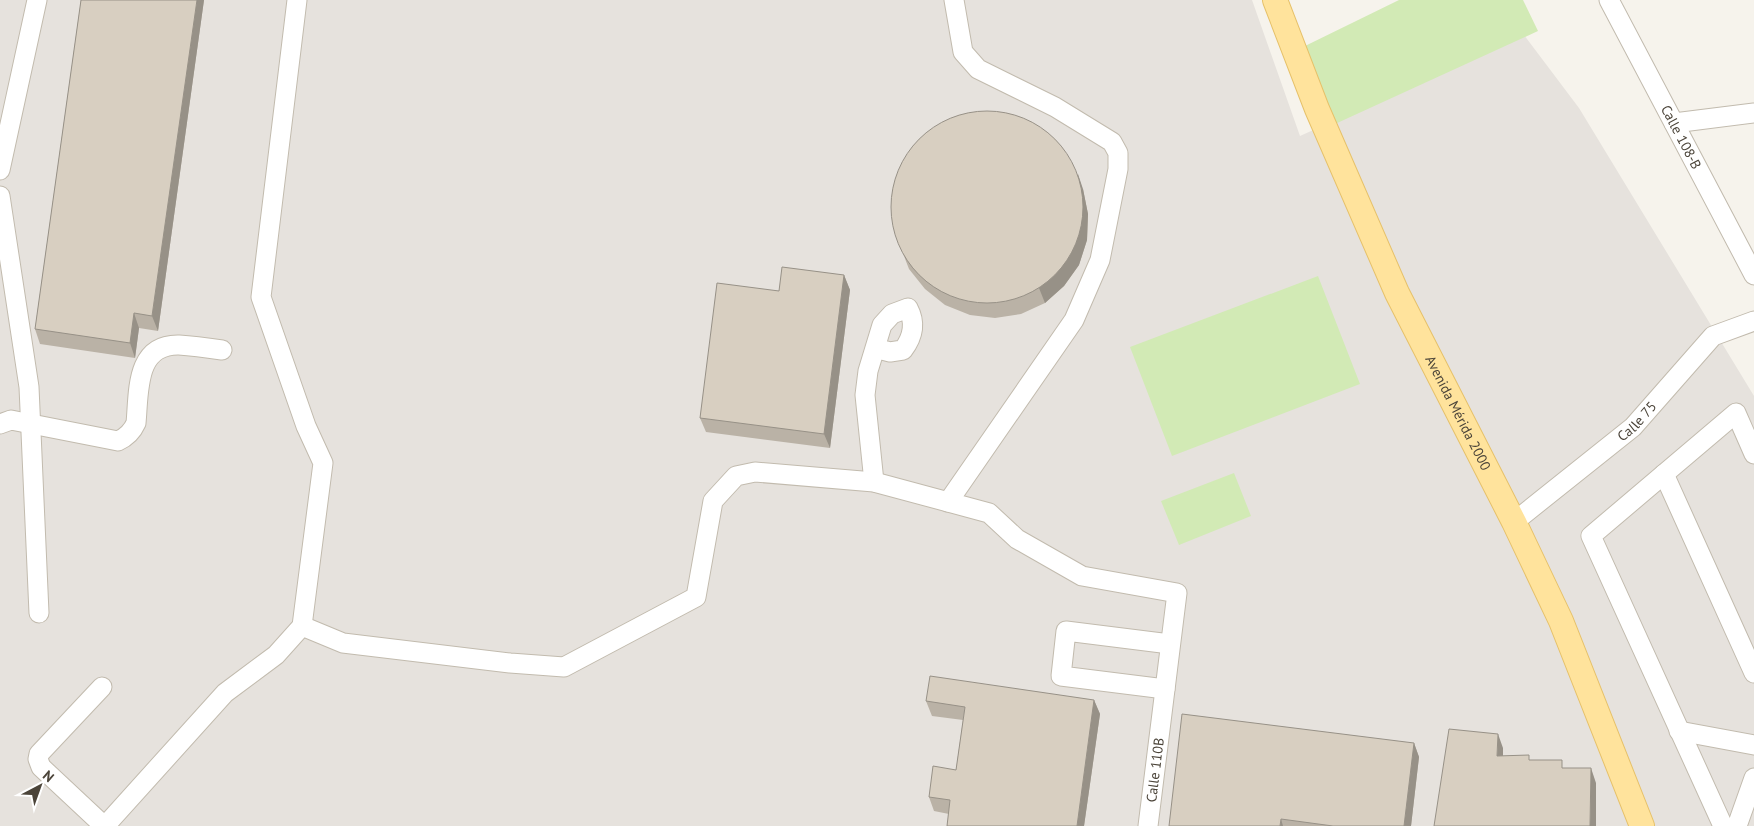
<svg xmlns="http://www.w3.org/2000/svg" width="1754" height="826" viewBox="0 0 1754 826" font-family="'PT Sans',sans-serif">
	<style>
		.industrial { fill: #e6e2dd }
		.green { fill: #d2eab5 }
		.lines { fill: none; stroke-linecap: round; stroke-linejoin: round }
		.minor-casing { stroke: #c2bbae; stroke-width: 21 }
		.major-casing { stroke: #e6c16a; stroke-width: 26 }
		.minor { stroke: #fff; stroke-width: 19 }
		.major { stroke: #ffe39c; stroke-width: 24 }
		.wall { fill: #bab2a6 }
		.shaded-wall { fill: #979187 }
		.building { fill: #d8cfc1; stroke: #979187 }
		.labels { text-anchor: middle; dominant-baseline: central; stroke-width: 5; stroke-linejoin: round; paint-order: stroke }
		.street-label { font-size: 14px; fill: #4b4439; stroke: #fff }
	</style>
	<rect width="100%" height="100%" fill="#f6f3ec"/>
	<!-- industrial -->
	<path class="industrial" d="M0 0H1252L1300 136 1524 35 1579 108 1754 396V826H0Z"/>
	<!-- green -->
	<path class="green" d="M1399 0H1523L1538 31 1335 124 1305 46Z
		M1318 276 1360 384 1172 456 1130 347Z
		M1234 473 1251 516 1179 545 1161 501Z"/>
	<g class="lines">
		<defs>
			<g id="minor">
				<path id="s1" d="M1609 0 1754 275"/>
				<path d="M1674 123 1754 113"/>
				<path d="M0 170 37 0"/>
				<path d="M0 196 29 387 39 613"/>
				<path d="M0 424 11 420 118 441C127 437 132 432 136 423 139 392 135 344 179 345 193 346 208 348 222 350"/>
				<path d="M1664 474 1754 673"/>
				<path d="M874 482 865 395 868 371 882 325 892 314 908 308C916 323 913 337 903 350L890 352 875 348"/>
				<path d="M948 502 1074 320 1100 260 1118 169V153L1112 142 1055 107 978 69 963 52 954 0"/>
				<path id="s2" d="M1514 522 1633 427 1713 336 1754 321"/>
				<path d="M302 626 343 643 510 663 564 667 696 597 713 501 736 476 755 472 874 482 989 513 1017 539 1082 576 1177 593 1148 826"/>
				<path d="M102 687 39 754 38 759 41 767 104 826"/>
				<path d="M1165 689 1061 676 1066 631 1170 644"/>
				<path d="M1679 731 1754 745"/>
				<path d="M105 826 225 693 276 655 302 626 323 463 306 426 261 297 297 0"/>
				<path d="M1723 826 1591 536 1736 413 1754 454"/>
				<path d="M1737 826 1754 778"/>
			</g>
			<g id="major">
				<path id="s3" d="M1275 0 1317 109 1397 293 1514 522 1561 621 1642 826"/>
			</g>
		</defs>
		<!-- minor casing -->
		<use href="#minor" class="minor-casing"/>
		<!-- major casing -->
		<use href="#major" class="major-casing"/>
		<!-- minor -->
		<use href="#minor" class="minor"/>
		<!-- major -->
		<use href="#major" class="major"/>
	</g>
	<!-- wall -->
	<path class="wall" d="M81 0H204L158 331 139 328 135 358 40 344 35 329Z
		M1083 189 1088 214 1087 240 1079 265 1064 286 1045 303 1021 314 995 318 970 315 945 305 925 289 909 269 894 230Z
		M844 275 850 290 830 448 706 432 700 418 779 291Z
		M1094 700 1100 714 1084 826H947L949 814 934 811 929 797 956 770 963 720 932 716 926 701Z
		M1414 743 1419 757 1411 826H1169Z"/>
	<!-- shaded-wall -->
	<path class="shaded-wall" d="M197 0H204L158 331 152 316Z
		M1078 174 1083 189 1088 214 1087 240 1079 265 1064 286 1045 303 1039 288Z
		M844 275 850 290 830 448 824 434Z
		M134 313 139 328 135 358 130 343Z
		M1094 700 1100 714 1084 826H1077Z
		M1498 734 1503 748V771L1497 756Z
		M1414 743 1419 757 1411 826H1404Z
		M1591 768 1596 783V826H1590Z
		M1281 819 1283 826H1280Z"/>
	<!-- building -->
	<path class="building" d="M81 0H197L152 316 134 313 130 343 35 329Z
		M891 207a96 96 0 1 1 192 0a96 96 0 1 1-192 0Z
		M782 267 844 275 824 434 700 418 717 283 779 291Z
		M930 676 1094 700 1077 826H947L950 800 929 797 933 766 956 770 965 707 926 701Z
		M1182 714 1414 743 1404 826H1333L1281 819 1280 826H1169Z
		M1449 729 1498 734 1497 756 1529 755V760H1562V768H1591L1590 826H1434Z"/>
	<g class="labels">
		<!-- street labels -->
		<g class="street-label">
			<text stroke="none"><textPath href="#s1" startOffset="155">Calle 108-B</textPath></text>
			<text stroke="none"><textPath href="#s3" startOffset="452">Avenida Mérida 2000</textPath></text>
			<text stroke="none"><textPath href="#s2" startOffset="159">Calle 75</textPath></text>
			<text transform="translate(1155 770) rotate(-83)">Calle 110B</text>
		</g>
	</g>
	<!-- north arrow -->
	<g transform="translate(40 786) rotate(41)" stroke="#ffffff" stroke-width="4" paint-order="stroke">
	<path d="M0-4L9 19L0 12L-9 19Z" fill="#4b4439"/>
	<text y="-8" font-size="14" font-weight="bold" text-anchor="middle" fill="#4b4439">N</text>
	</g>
</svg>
